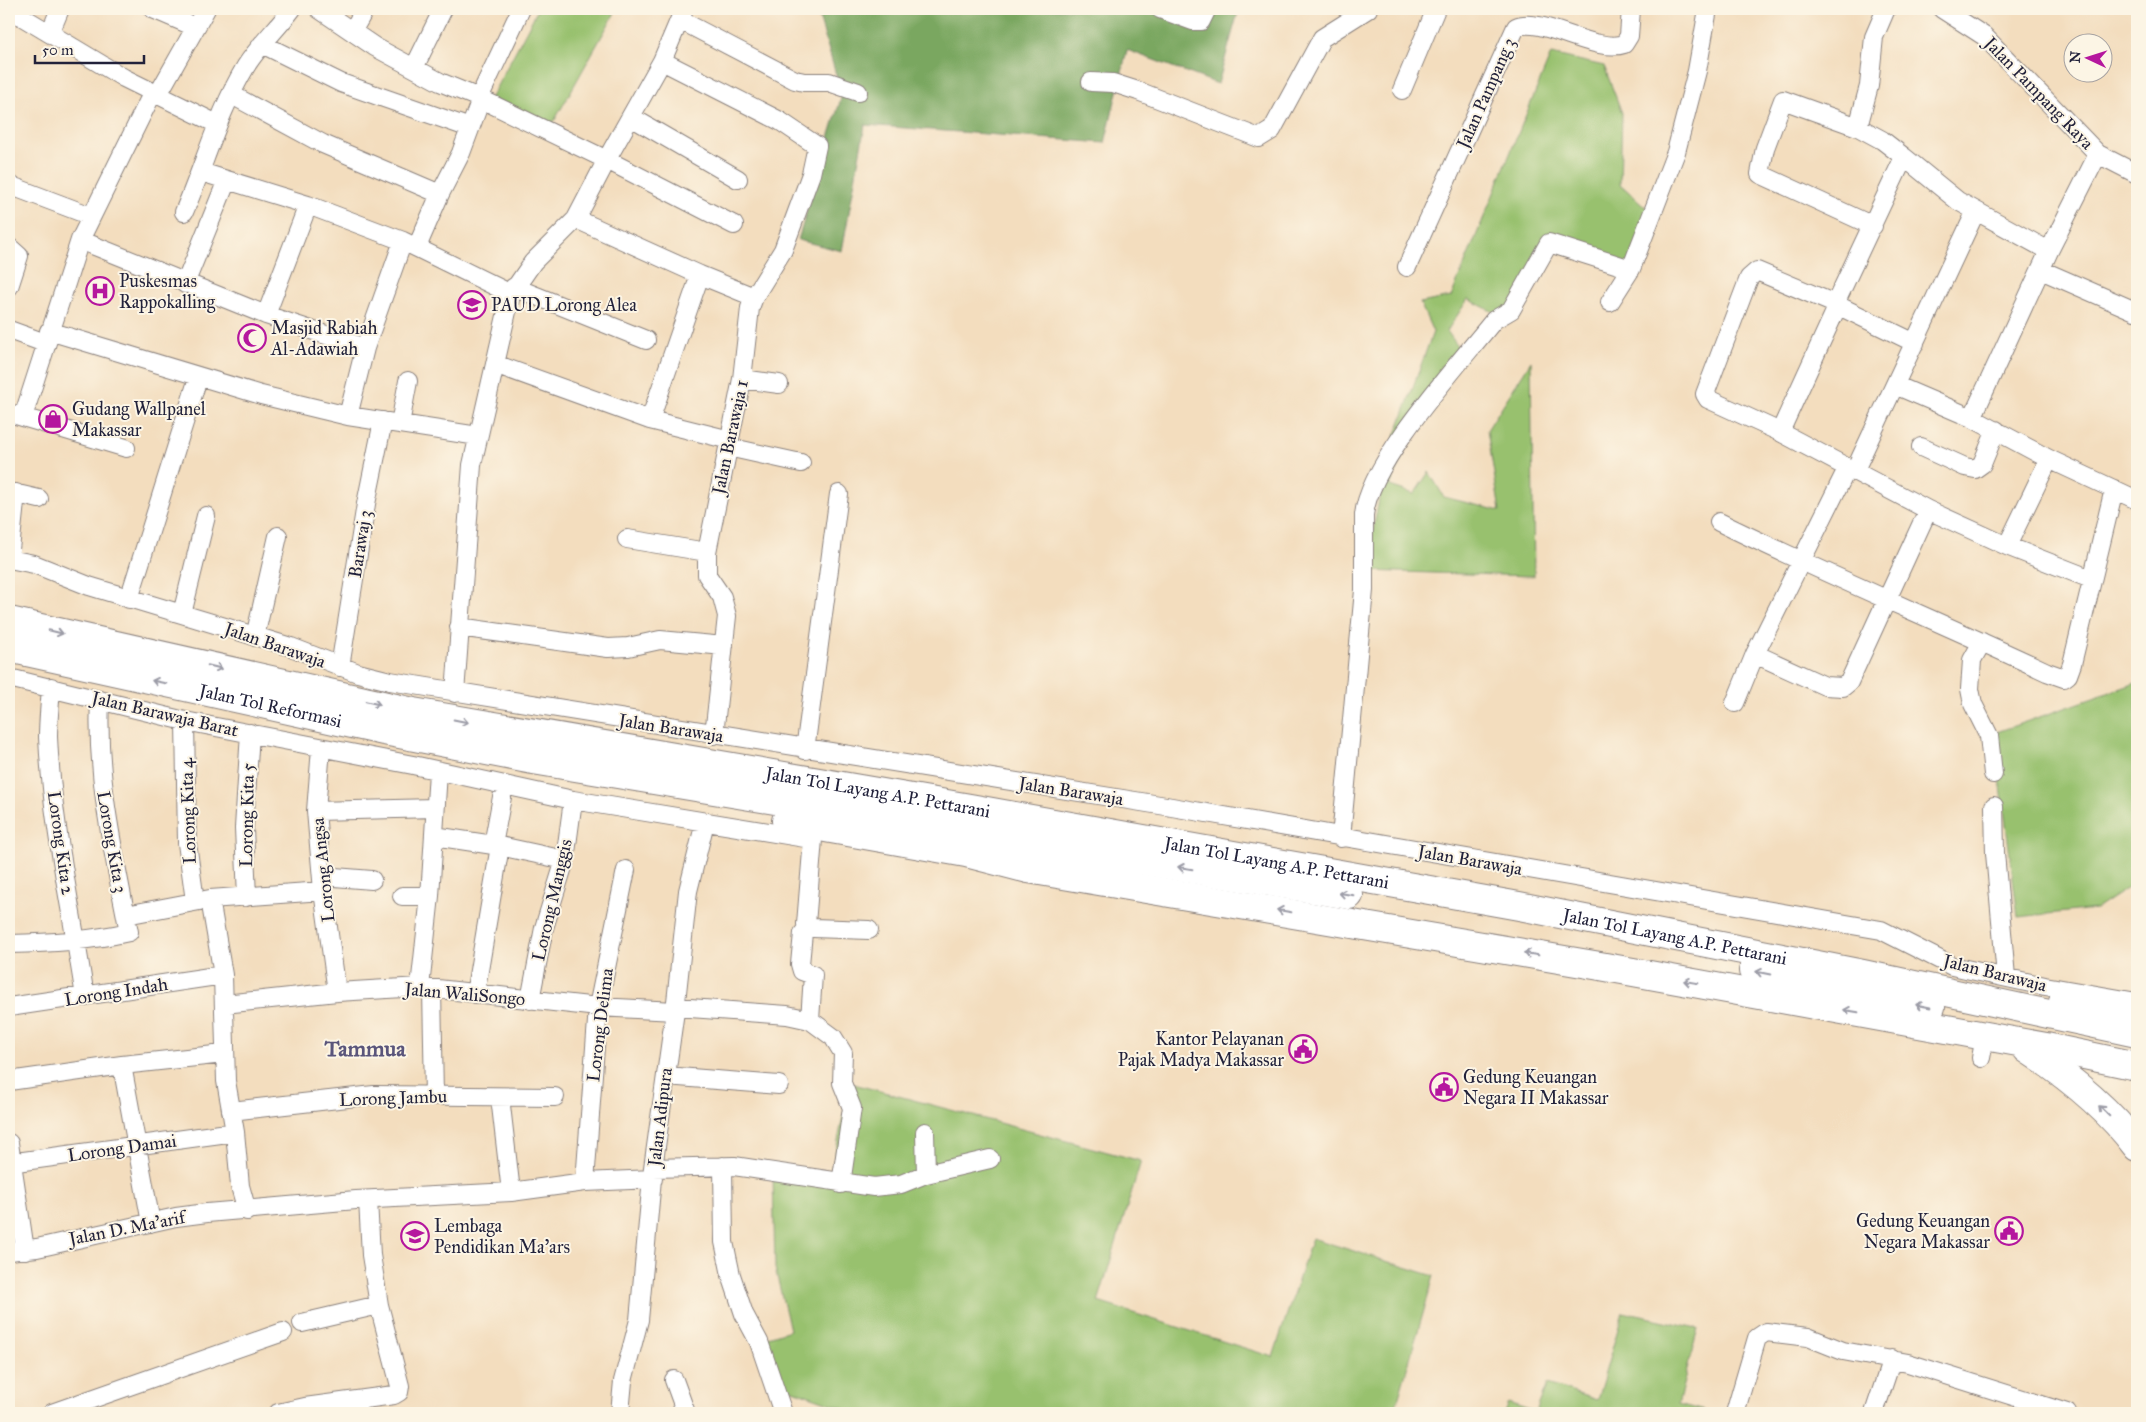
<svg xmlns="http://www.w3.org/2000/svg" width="2146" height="1422" viewBox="0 0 2146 1422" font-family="'IM FELL Great Primer',serif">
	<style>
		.green { fill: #98c16e; stroke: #5d7254 }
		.forest { fill: #7aa761; stroke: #4e644e }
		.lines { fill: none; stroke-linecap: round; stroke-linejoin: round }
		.minor-casing { stroke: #8a807c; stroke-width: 20 }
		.trunk-casing { stroke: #8a807c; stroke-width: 30 }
		.motorway-casing { stroke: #8a807c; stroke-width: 30 }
		.minor { stroke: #fff; stroke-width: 18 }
		.trunk { stroke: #fff; stroke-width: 28 }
		.motorway { stroke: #fff; stroke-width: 28 }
		.oneway { stroke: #9c9ca7 }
		.labels { text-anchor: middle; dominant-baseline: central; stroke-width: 4; stroke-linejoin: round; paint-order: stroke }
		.street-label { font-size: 18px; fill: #22223b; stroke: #fcf5e5 }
		.poi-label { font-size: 18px; fill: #22223b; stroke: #fcf5e5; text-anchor: start }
		.district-label { font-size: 22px; font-weight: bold; fill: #5a557b; stroke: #fcf5e5 }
	</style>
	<rect width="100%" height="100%" fill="#fcf5e5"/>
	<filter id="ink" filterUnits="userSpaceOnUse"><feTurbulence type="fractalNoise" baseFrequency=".02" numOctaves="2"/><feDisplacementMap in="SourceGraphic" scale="10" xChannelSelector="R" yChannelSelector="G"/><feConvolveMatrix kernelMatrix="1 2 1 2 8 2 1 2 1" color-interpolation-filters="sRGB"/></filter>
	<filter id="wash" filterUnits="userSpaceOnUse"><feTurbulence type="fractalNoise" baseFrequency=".0096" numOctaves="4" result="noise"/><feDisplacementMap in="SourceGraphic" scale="20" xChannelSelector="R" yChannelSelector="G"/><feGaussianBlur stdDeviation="1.12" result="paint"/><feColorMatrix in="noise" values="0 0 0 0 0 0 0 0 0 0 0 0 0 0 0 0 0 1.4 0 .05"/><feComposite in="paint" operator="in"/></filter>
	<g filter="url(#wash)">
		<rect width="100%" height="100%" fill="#f3ddbe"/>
		<!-- green -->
		<path class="green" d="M538 9H617L552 125 490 99Z
			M1551 54 1604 66 1622 113 1620 184 1649 210 1628 268 1548 249 1503 317 1468 299 1447 331 1461 351 1436 406 1422 405 1390 486 1414 494 1429 472 1444 497 1500 511 1487 430 1531 361 1534 576 1365 571 1387 459 1433 332 1420 303 1451 297Z
			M2137 679V882L2096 909 2018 917 1994 733 2136 683Z
			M850 1083 1141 1161 1098 1302 1273 1357 1312 1238 1434 1276 1394 1413H857L776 1384 756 1341 790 1330 775 1268 773 1176 829 1184Z
			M1623 1312 1698 1328 1678 1404 1712 1413H1504L1508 1403 1536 1412 1547 1384 1597 1400Z"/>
		<!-- forest -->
		<path class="forest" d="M807 9H1239L1218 84 1127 50 1105 143 865 125 842 251 798 240 842 95 819 17Z"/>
	</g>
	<g filter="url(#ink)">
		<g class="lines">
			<defs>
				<path id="minor" d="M9 9 124 78 217 124
					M153 9 195 27
					M319 9 375 47 440 82 479 98 607 160 734 225
					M1160 9 1193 21H1201L1207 9
					M1942 9 1984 36 2098 154 2137 174
					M680 20 795 80 804 82H829L858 92
					M353 30 365 9
					M50 33 60 9
					M262 44 341 83 470 128
					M662 61 780 121 817 146 811 174 783 250 754 297 750 308 742 379 707 552V575L722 597 727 616 714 735
					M414 68 443 9
					M1091 82 1113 83 1138 91 1259 138 1272 130 1322 38 1368 9
					M1402 90 1436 9
					M232 95 323 144 440 194
					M157 96 206 9
					M479 98 521 9
					M631 117 738 179
					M1858 127 1783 100 1765 148 1760 174 1873 226
					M1904 157 1958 201 2049 251
					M201 172 308 205 403 241 511 294
					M9 185 91 216
					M184 212C205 163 219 111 246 66 259 45 278 28 292 9
					M576 219 700 275 754 297
					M80 240 266 315 365 348
					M9 247 19 256 9 287
					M417 247 440 194 461 153 481 99
					M1407 267 1516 27C1540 15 1596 54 1624 44L1629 36 1631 9
					M2041 270 2135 311
					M185 284 227 180
					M514 287 646 340
					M1610 302 1631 269 1676 152 1697 71 1708 9
					M1835 304 1904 157 1882 140 1858 127 1869 86 1874 37 1886 9
					M266 315 308 205
					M9 330 45 343
					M49 331 261 395 348 416 478 436
					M1915 343 1835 304 1757 271 1749 278 1705 394 1708 399 1780 432 1928 510 2007 546 2091 579
					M495 364 650 420 730 440
					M742 379 779 384
					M1895 385 1972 418 2049 459 2137 500
					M9 413 126 448
					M348 416 365 348 403 241
					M23 417 80 240 152 94
					M1972 418 2049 251 2098 154
					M650 420 700 275
					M400 424 408 381
					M1780 432 1838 305
					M728 447 801 463
					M1921 447 1965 467 1975 469 1982 464 1996 430
					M1854 472 1975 213
					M9 492 39 499
					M1719 522C1827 575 1938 621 2047 672L2064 678 2068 675 2072 664 2114 489
					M627 539 707 552
					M2007 546 2049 459
					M9 559 34 564 89 586 291 647 358 673 390 681 1166 806 1881 930 1952 966 2045 986 2137 1002
					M9 559 16 493
					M129 599 198 378
					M182 614 206 516
					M459 627 608 648 628 647 660 640 724 646
					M255 637 278 536
					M1982 642 1972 660 1970 689 1973 704 1989 736 1993 774
					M1755 654 1825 686 1843 687 1849 682 1928 510
					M340 667 366 504 383 421
					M9 678 185 721 413 765 573 800 805 838
					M51 687C50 704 48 720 48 737 52 825 72 910 85 997
					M455 693 472 465 511 294 533 262 576 219 612 150 662 61 684 9
					M1735 703 1755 654 1847 469
					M185 721 187 843 195 901
					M321 748 316 811 323 891 337 992
					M805 750 839 494
					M1994 806 1995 853 2006 977
					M316 811 435 808
					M434 836 500 846 565 860
					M1341 838 1364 590V515C1369 462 1459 364 1494 320L1511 310 1549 243 1631 269
					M813 839 806 924 813 928 869 930
					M493 845 502 797
					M322 876 372 880
					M402 896H430
					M247 897 244 828 250 733
					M210 899 223 975 226 1081 235 1132 240 1186 247 1211
					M126 915 210 899 323 891
					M9 944C50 943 89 941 129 932 114 854 96 779 100 700
					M420 987 430 896 438 772
					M432 989 434 1096
					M475 994 500 846
					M530 1000 544 928 565 860 573 800
					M224 1004 337 992 420 987 598 1007 675 1011
					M9 1007 223 975
					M676 1007 787 1015 810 1020 833 1037 843 1053 842 1083 852 1108 841 1184
					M810 1020 813 975 802 971 800 964 803 933 810 927
					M1981 1058 1985 1036
					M122 1065 151 1223
					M666 1076 779 1085
					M9 1081 122 1065 224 1054
					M500 1097 511 1192
					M231 1111 374 1095 555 1097
					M925 1132 926 1174
					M9 1143 25 1250
					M9 1163 235 1132
					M723 1166 724 1242 731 1275 744 1314 759 1342 783 1413
					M653 1168 734 1166 874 1187 901 1184 926 1174 990 1159
					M585 1182 598 1007 626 870
					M9 1251 37 1248 176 1217 207 1213 356 1200 511 1192 585 1182 653 1179
					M302 1323 379 1305
					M674 1380 686 1413
					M52 1413 283 1332
					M278 1413 305 1407 394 1395 399 1392 400 1386 379 1305 371 1255 368 1200
					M620 1413 623 1381 639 1320 653 1168 675 1011 688 891 705 822
					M1735 1413 1757 1338 1766 1332 1808 1337 1843 1351 1908 1363 2067 1413
					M1874 1413 1892 1359"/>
				<path id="trunk" d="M2063 1002 2137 1019"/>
				<g id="motorway">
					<path id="s1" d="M9 621 413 712 970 808 1519 906 1863 974 2137 1033"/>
					<path id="s2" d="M9 648 384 731 533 760 1349 895"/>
					<path d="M786 821 966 853 1028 869 1600 966 2046 1047 2137 1066"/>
					<path d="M1753 971 1931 1007"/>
					<path d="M2027 1049C2068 1076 2108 1108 2137 1147"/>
				</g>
			</defs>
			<!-- minor casing -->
			<use href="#minor" class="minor-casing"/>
			<!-- trunk casing -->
			<use href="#trunk" class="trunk-casing"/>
			<!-- motorway casing -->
			<use href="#motorway" class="motorway-casing"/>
			<!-- minor -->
			<use href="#minor" class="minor"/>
			<!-- trunk -->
			<use href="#trunk" class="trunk"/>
			<!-- motorway -->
			<use href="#motorway" class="motorway"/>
		</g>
		<!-- one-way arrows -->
		<defs><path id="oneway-shaft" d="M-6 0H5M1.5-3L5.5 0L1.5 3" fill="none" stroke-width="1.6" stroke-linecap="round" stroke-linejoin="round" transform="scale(1.25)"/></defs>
		<g class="oneway">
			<use href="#oneway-shaft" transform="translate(56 632) rotate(13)"/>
			<use href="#oneway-shaft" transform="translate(215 667) rotate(13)"/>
			<use href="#oneway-shaft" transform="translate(159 682) rotate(-168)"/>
			<use href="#oneway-shaft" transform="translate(373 703) rotate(13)"/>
			<use href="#oneway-shaft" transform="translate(461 721) rotate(11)"/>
			<use href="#oneway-shaft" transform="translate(1185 868) rotate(-171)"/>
			<use href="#oneway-shaft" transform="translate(1346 894) rotate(-171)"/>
			<use href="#oneway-shaft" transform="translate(1284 911) rotate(-170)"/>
			<use href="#oneway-shaft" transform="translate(1531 954) rotate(-170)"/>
			<use href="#oneway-shaft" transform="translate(1763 973) rotate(-169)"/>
			<use href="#oneway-shaft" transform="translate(1691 982) rotate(-170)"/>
			<use href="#oneway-shaft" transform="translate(1923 1006) rotate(-169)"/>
			<use href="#oneway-shaft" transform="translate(1851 1011) rotate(-170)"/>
			<use href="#oneway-shaft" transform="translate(2104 1111) rotate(-135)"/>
		</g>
	</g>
	<!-- icons -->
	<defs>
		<symbol id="hospital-ring" viewBox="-11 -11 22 22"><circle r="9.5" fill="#fcf5e5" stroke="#b5179e" stroke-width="1.5"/><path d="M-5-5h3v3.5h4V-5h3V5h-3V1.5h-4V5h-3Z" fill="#b5179e"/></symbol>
		<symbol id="school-ring" viewBox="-11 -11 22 22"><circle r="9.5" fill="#fcf5e5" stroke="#b5179e" stroke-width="1.5"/><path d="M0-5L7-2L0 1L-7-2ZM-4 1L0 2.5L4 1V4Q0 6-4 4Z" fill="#b5179e"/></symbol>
		<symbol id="mosque-ring" viewBox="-11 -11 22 22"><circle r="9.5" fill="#fcf5e5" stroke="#b5179e" stroke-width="1.5"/><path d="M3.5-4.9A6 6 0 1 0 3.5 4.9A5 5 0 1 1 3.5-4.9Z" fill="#b5179e"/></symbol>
		<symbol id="shop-ring" viewBox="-11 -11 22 22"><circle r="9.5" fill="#fcf5e5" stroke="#b5179e" stroke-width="1.5"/><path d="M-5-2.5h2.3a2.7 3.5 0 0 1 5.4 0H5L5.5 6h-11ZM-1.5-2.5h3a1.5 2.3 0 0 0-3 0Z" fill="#b5179e"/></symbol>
		<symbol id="civic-ring" viewBox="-11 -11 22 22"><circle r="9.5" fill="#fcf5e5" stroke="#b5179e" stroke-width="1.5"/><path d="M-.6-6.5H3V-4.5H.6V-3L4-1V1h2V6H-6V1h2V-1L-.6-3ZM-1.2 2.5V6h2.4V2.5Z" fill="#b5179e"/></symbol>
	</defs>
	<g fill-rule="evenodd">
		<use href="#hospital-ring" x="84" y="275" width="32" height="32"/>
		<use href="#school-ring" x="456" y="289" width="32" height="32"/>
		<use href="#mosque-ring" x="236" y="322" width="32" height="32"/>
		<use href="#shop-ring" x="37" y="403" width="32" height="32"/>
		<use href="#civic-ring" x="1287" y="1033" width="32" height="32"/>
		<use href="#civic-ring" x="1428" y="1071" width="32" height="32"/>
		<use href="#civic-ring" x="1993" y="1215" width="32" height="32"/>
		<use href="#school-ring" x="399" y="1220" width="32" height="32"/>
	</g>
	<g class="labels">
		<!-- street labels -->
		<g class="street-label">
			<text transform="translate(1486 93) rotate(-66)">Jalan Pampang 3</text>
			<text transform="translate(2039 93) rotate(46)">Jalan Pampang Raya</text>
			<text transform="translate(730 437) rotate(-78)">Jalan Barawaja 1</text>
			<text transform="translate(360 544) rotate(-81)">Barawaj 3</text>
			<text transform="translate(275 645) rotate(19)">Jalan Barawaja</text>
			<text stroke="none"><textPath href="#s2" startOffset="268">Jalan Tol Reformasi</textPath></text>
			<text transform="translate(165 714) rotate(13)">Jalan Barawaja Barat</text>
			<text transform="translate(671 728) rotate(9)">Jalan Barawaja</text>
			<text transform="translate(1071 791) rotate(9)">Jalan Barawaja</text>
			<text stroke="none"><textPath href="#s1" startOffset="886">Jalan Tol Layang A.P. Pettarani</textPath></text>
			<text transform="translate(188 811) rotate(-92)">Lorong Kita 4</text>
			<text transform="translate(247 815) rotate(-89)">Lorong Kita 5</text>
			<text transform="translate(112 842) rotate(80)">Lorong Kita 3</text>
			<text transform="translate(61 843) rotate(82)">Lorong Kita 2</text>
			<text transform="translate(1470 860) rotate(10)">Jalan Barawaja</text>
			<text stroke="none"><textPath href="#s1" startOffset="1291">Jalan Tol Layang A.P. Pettarani</textPath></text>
			<text transform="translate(323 870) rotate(-96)">Lorong Angsa</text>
			<text transform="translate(552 900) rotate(-77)">Lorong Manggis</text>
			<text stroke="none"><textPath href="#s1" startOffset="1696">Jalan Tol Layang A.P. Pettarani</textPath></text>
			<text transform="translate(1995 973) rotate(14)">Jalan Barawaja</text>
			<text transform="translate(116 992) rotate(-9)">Lorong Indah</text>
			<text transform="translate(465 994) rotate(5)">Jalan WaliSongo</text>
			<text transform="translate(600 1025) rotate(-83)">Lorong Delima</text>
			<text transform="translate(393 1098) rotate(-2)">Lorong Jambu</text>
			<text transform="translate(660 1117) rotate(-83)">Jalan Adipura</text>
			<text transform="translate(122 1148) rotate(-8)">Lorong Damai</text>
			<text transform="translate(127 1228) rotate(-11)">Jalan D. Ma'arif</text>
		</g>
		<!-- poi labels -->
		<g class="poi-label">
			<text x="119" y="281">Puskesmas<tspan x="119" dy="21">Rappokalling</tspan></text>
			<text x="491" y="305">PAUD Lorong Alea</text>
			<text x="271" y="328">Masjid Rabiah<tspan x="271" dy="21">Al-Adawiah</tspan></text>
			<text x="72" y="409">Gudang Wallpanel<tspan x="72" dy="21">Makassar</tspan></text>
			<text x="1284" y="1039" text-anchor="end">Kantor Pelayanan<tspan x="1284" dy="21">Pajak Madya Makassar</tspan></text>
			<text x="1463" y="1077">Gedung Keuangan<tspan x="1463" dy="21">Negara II Makassar</tspan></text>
			<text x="1990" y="1221" text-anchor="end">Gedung Keuangan<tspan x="1990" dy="21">Negara Makassar</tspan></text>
			<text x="434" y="1226">Lembaga<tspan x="434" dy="21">Pendidikan Ma'ars</tspan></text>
		</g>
		<!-- district labels -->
		<g class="district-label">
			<text x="365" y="1048">Tammua</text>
		</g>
	</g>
	<!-- margin -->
	<rect width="2146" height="1422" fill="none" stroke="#fcf5e5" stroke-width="30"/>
	<!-- north arrow -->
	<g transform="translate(2088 58) rotate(274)"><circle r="24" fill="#fcf5e5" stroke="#a5a1a1"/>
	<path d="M0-4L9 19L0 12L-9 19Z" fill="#b5179e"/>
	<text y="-8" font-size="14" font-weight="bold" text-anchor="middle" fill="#22223b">N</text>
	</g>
	<!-- scale -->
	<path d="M35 55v8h109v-8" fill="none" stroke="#22223b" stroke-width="2.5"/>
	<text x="42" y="55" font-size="15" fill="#22223b" stroke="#fcf5e5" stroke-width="4" paint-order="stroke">50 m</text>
</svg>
